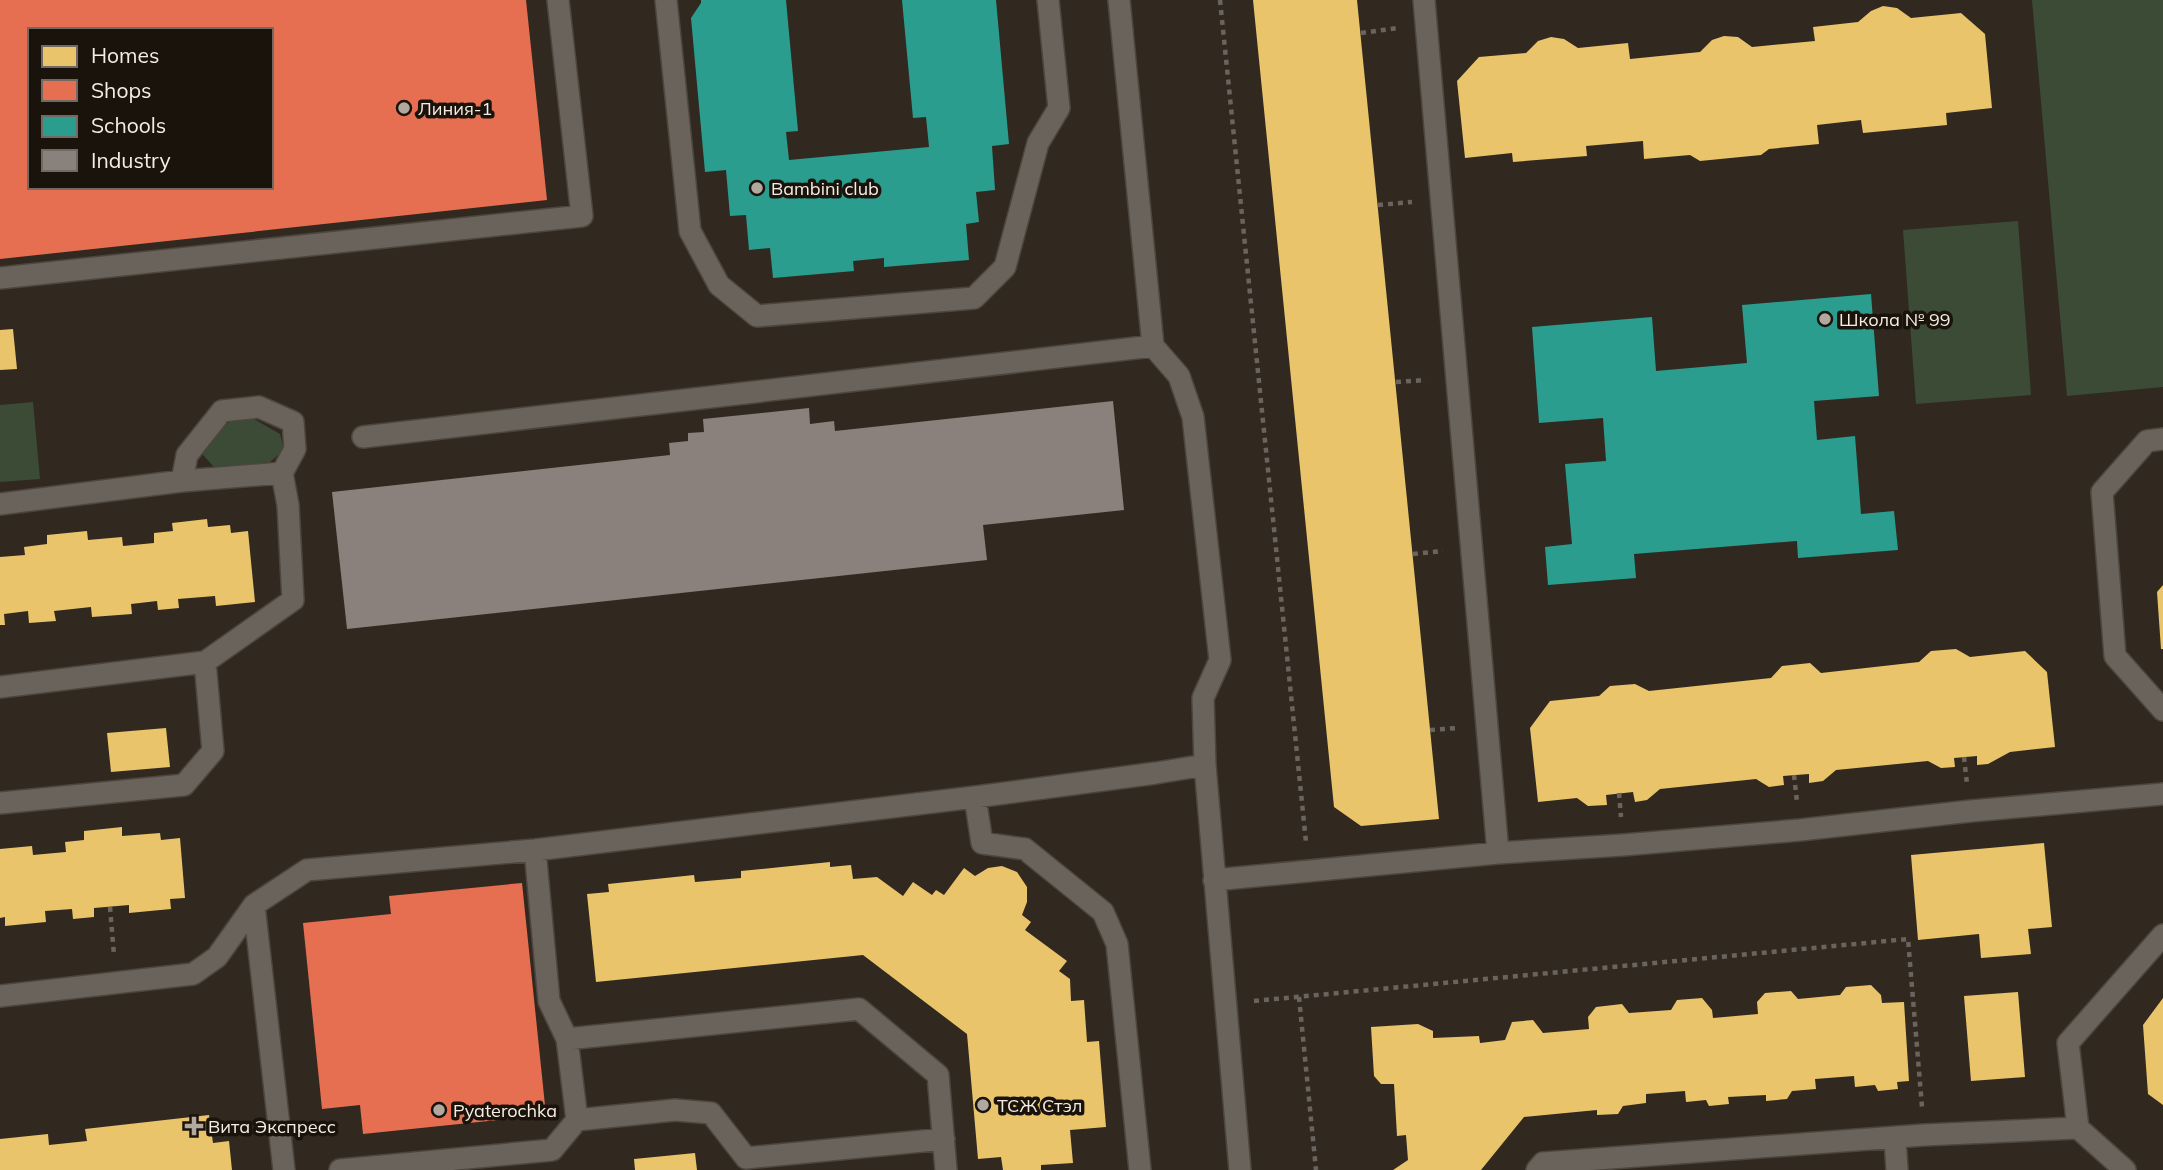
<svg xmlns="http://www.w3.org/2000/svg" width="2163" height="1170" viewBox="0 0 2163 1170" font-family="Mulish,sans-serif">
	<style>
		.green { fill: #3b4b36 }
		.homes { fill: #e9c46a }
		.shops { fill: #e76f51; fill-rule: evenodd }
		.schools { fill: #2a9d8f }
		.industry { fill: #8a817c }
		.lines { fill: none; stroke-linecap: round; stroke-linejoin: round }
		.lane-casing { stroke: #4c463e; stroke-width: 24 }
		.path { stroke: #6b645e; stroke-width: 4.5; stroke-dasharray: 5 5; stroke-linecap: butt }
		.lane { stroke: #6a635c; stroke-width: 21 }
		.poi-dot { fill: #b1a89f; stroke: #1a130c; stroke-width: 2.5 }
		.labels { text-anchor: middle; dominant-baseline: central; stroke-width: 7; stroke-linejoin: round; paint-order: stroke }
		.poi-label { font-size: 18px; fill: #f6ece3; stroke: #1a130c; text-anchor: start }
	</style>
	<rect width="100%" height="100%" fill="#312920"/>
	<!-- green -->
	<path class="green" d="M2032 0H2163V387L2067 396Z
		M2018 221 2031 395 1916 404 1903 230Z
		M33 402 40 479 0 482V405Z
		M254 419 280 434 284 450 270 462 215 468 203 455 207 444 230 421Z"/>
	<!-- homes -->
	<path class="homes" d="M1253 0H1357L1439 819 1361 826 1334 807Z
		M1883 6 1897 8 1911 18 1961 13 1985 34 1992 108 1946 113 1947 125 1863 133 1861 120 1817 125 1819 144 1769 149 1761 155 1700 161 1690 155 1644 159 1643 141 1586 146 1587 156 1513 162 1512 153 1465 158 1457 81 1479 57 1526 53 1538 41 1551 37 1564 39 1578 48 1628 43 1630 59 1700 52 1712 40 1724 36 1738 37 1752 47 1815 41 1813 27 1858 22 1871 11Z
		M13 329 17 369 0 370V330Z
		M207 519 208 527 230 525 231 533 248 531 255 602 216 606 215 596 178 599 179 608 158 610 157 601 131 604 132 614 92 617 91 607 54 611 56 621 29 623 28 611 4 614 5 625H0V557L25 555 24 547 47 544V535L87 531 88 540 122 537 123 546 154 543V533L173 531 172 523Z
		M2163 585V649H2161L2157 592Z
		M1956 649 1970 657 2025 651 2047 672 2055 747 2010 752 1988 764 1977 765V756L1954 758 1955 767 1941 768 1928 761 1836 770 1823 781 1809 783V774L1783 776 1784 785 1769 787 1756 779 1660 789 1647 800 1635 802 1633 792 1606 795 1607 805 1588 806 1577 798 1538 802 1530 728 1550 701 1599 696 1610 686 1635 684 1649 691 1771 678 1782 666 1810 663 1821 673 1919 662 1931 651Z
		M166 728 170 767 111 772 107 733Z
		M122 827V836L160 833 161 840 180 838 185 898 170 899 171 909 129 913V905L94 908V917L73 919 72 909 45 911 46 922 5 926V917L0 918V849L32 846 33 855 66 852 65 842 84 840V831Z
		M2044 843 2052 927 2028 929 2031 954 1981 958 1979 934 1918 940 1911 855Z
		M830 862V867L851 865 853 879 877 877 903 896 913 882 932 895 936 890 944 895 964 868 975 876 988 868 1002 866 1017 872 1027 887V902L1022 915 1031 922 1025 930 1067 961 1059 971 1070 979 1071 1001 1084 1000 1087 1042 1099 1041 1106 1127 1070 1130 1073 1163 1041 1165V1170H1003L1001 1157 978 1159 967 1034 863 955 596 982 587 894 609 892 608 884 694 875 695 882 741 878V871Z
		M1871 985 1881 995 1882 1003 1904 1002 1909 1081 1897 1082 1898 1089 1878 1091 1875 1085 1855 1087 1854 1076 1815 1079 1816 1089 1792 1091 1787 1099 1766 1101V1095L1728 1097 1729 1104 1709 1106 1706 1100 1686 1102 1685 1091 1646 1094V1103L1623 1106 1618 1114 1597 1115V1110L1524 1117 1481 1170H1393L1408 1160 1406 1135 1397 1136 1394 1084H1381L1374 1076 1371 1027 1418 1024 1433 1031V1038L1479 1036 1480 1043 1505 1040 1512 1022 1533 1020 1543 1033 1589 1029 1588 1017 1596 1007 1622 1004 1629 1013 1671 1010 1677 1000 1702 998 1712 1010 1713 1018 1758 1014 1757 1002 1765 993 1791 991 1798 999 1840 995 1846 987Z
		M2018 992 2025 1077 1971 1081 1964 996Z
		M2163 998V1105L2148 1094 2143 1025Z
		M209 1115 213 1143 229 1141 232 1170H0V1139L48 1134 49 1145 87 1141 85 1129Z
		M695 1153 697 1170H635L634 1159Z"/>
	<!-- shops -->
	<path class="shops" d="M0 0H526L547 200 0 259ZM30 30H271V187H30Z
		M522 883 546 1115 363 1134 360 1105 322 1109 303 923 391 914 389 896Z"/>
	<!-- schools -->
	<path class="schools" d="M701 0H786L798 131 786 132 789 160 929 147 926 117 913 118 902 0H996L1009 144 992 146 995 190 976 192 979 222 966 224 969 260 884 267V258L853 261 854 271 773 278 770 248 749 250 746 215 730 216 726 170 705 172 691 18 701 3Z
		M1871 294 1879 396 1814 401 1817 440 1855 436 1861 514 1894 511 1898 550 1798 558 1797 541 1634 554 1636 578 1548 585 1545 547 1572 544 1565 464 1606 461 1603 418 1539 423 1532 327 1652 317 1656 371 1747 363 1742 305Z"/>
	<!-- industry -->
	<path class="industry" d="M1113 401 1124 510 983 525 987 560 347 629 332 492 670 455 669 443 688 441V433L704 432 703 419 809 408 810 424 834 421 835 431Z"/>
	<g class="lines">
		<defs>
			<path id="lane" d="M666 0 690 231 719 285 757 316 974 298 1005 267 1038 143 1059 108 1048 0
				M1119 0 1153 346 1179 376 1193 417 1220 660 1203 698 1205 765 1240 1170
				M1424 0 1498 853
				M0 278 582 216 558 0
				M363 437 1153 346
				M2163 439 2147 441 2102 492 2115 656 2163 710
				M182 481 187 455 222 411 259 407 293 422 295 449 282 473
				M0 504 182 481 282 473 288 505 293 600 205 662 0 687
				M975 797 982 843 1025 849 1103 912 1117 944 1140 1170
				M0 803 184 785 213 751 205 662
				M535 850 549 1001 567 1039 859 1009 938 1075 946 1170
				M1214 880 1498 853 1623 845 1800 830 1971 811 2163 794
				M254 905 284 1170
				M0 996 193 974 217 957 254 905 307 870 535 850 975 797 1156 773 1205 765
				M567 1039 577 1120
				M2078 1128 2068 1043 2163 935
				M1895 1138 1897 1170
				M340 1170 552 1150 577 1120 675 1110 711 1113 746 1158 944 1139
				M1537 1170 1543 1163 1924 1135 2078 1128 2125 1170"/>
		</defs>
		<!-- lane casing -->
		<use href="#lane" class="lane-casing"/>
		<!-- path -->
		<path class="path" d="M1220 0 1306 842
			M1361 33 1398 28
			M1378 205 1412 202
			M1396 382 1426 380
			M1413 554 1443 551
			M1430 730 1457 728
			M1964 757 1967 784
			M1794 775 1797 802
			M1619 793 1621 817
			M110 907 114 955
			M1299 997 1316 1170
			M1254 1001 1908 939 1922 1107"/>
		<!-- lane -->
		<use href="#lane" class="lane"/>
	</g>
	<!-- markers -->
	<g class="poi-dot">
		<circle cx="404" cy="108" r="7"/>
		<circle cx="757" cy="188" r="7"/>
		<circle cx="1825" cy="319" r="7"/>
		<circle cx="983" cy="1105" r="7"/>
		<circle cx="439" cy="1110" r="7"/>
		<path d="M190.5 1115.5h7v7h7v7h-7v7h-7v-7h-7v-7h7z"/>
	</g>
	<g class="labels">
		<!-- poi labels -->
		<g class="poi-label">
			<text x="418" y="108">Линия-1</text>
			<text x="771" y="188">Bambini club</text>
			<text x="1839" y="319">Школа № 99</text>
			<text x="997" y="1105">ТСЖ Стэл</text>
			<text x="453" y="1110">Pyaterochka</text>
			<text x="208" y="1126">Вита Экспресс</text>
		</g>
	</g>
	<!-- legend -->
	<rect x="28" y="28" width="245" height="161" fill="#1a130c" stroke="#726a62" stroke-width="2"/>
	<rect x="42" y="46" width="35" height="21" fill="#e9c46a" stroke="#726a62" stroke-width="2"/>
	<text x="91" y="63" font-size="21" fill="#f6ece3">Homes</text>
	<rect x="42" y="80" width="35" height="21" fill="#e76f51" stroke="#726a62" stroke-width="2"/>
	<text x="91" y="98" font-size="21" fill="#f6ece3">Shops</text>
	<rect x="42" y="116" width="35" height="21" fill="#2a9d8f" stroke="#726a62" stroke-width="2"/>
	<text x="91" y="133" font-size="21" fill="#f6ece3">Schools</text>
	<rect x="42" y="150" width="35" height="21" fill="#8a817c" stroke="#726a62" stroke-width="2"/>
	<text x="91" y="168" font-size="21" fill="#f6ece3">Industry</text>
</svg>
